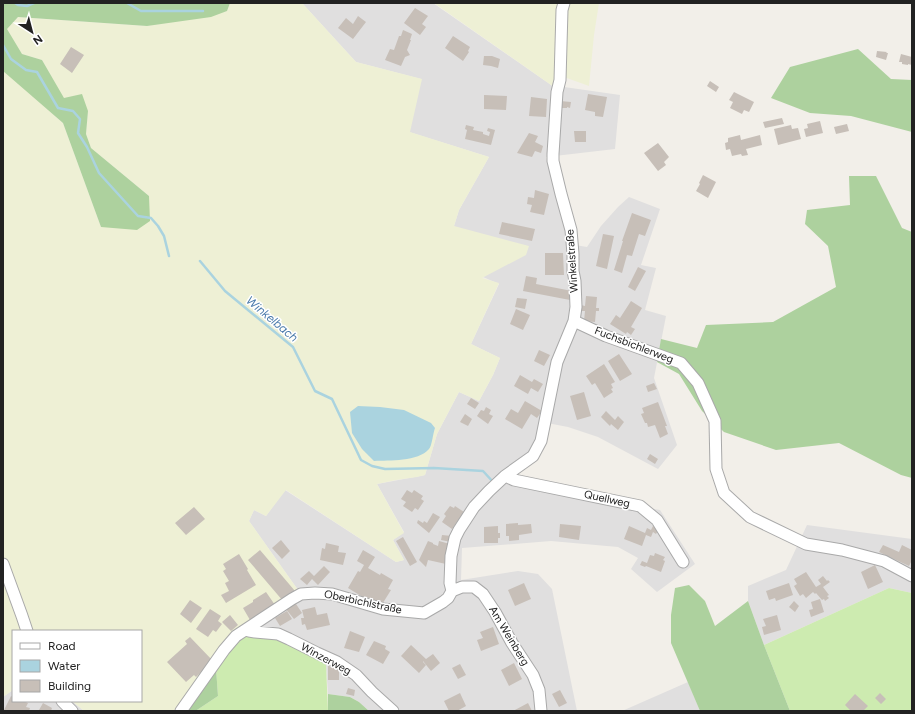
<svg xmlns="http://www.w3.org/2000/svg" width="915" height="714" viewBox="0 0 915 714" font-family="Figtree,sans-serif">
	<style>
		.residential { fill: #e0dfdf }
		.farmland { fill: #eef0d5 }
		.grass { fill: #cdebb0 }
		.forest { fill: #add19e }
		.water { fill: #aad3df }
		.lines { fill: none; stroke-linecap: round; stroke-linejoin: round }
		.stream { stroke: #aad3df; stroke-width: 2.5 }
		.building { fill: #c7bfb8 }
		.minor-casing { stroke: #a9a9a9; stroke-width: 13 }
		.minor { stroke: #fff; stroke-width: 11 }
		.labels { text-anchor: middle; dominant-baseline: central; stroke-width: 3; stroke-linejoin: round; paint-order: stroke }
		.street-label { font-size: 11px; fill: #222; stroke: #fff }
		.water-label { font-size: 12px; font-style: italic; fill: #4a7aab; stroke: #fff }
	</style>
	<rect width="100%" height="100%" fill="#f2efe9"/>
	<!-- residential -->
	<path class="residential" d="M302 3H433L554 87H564L620 95 615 149 546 157 569 244 587 247 601 226 618 207 629 197 660 209 641 265 656 268 645 310 666 316 654 378 677 445 658 469 598 437 568 427 542 422 536 445 527 456 496 481 512 485 660 510 695 564 657 592 631 569 638 558 618 547 551 541 462 548 461 580 518 571 538 574 552 589 577 711H369L359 702 350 697 328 694 326 665 248 628 298 590 249 521 254 510 266 516 285 490 396 562 404 560 393 540 404 532 377 484 425 475 437 434 459 392 479 401 493 375 500 358 471 344 499 284 483 277 454 226 459 210 489 157 409 132 421 79 356 62Z
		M807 525 912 539V593L889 588 764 645 748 601V586L786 570Z
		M688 682 700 711H622Z
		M13 690V701H72L84 711H3V697Z"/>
	<!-- farmland -->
	<path class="farmland" d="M230 3H302L356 62 422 79 410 132 489 157 459 210 454 226 529 246 526 255 482 278 499 283 471 344 500 358 493 375 479 401 459 392 437 434 425 475 417 477 396 480 377 484 404 533 393 540 404 560 396 562 286 490 266 516 254 510 249 521 298 590 248 628 184 711H84L72 701H141V631H13V690L3 697V70L63 123 101 227 149 196 91 148 86 134 88 111 64 99 42 60 22 54 6 29 18 17 147 26 227 11Z
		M434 3H562L554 87Z
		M568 3H599L594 35 589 86 564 77Z"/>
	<!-- grass -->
	<path class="grass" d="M889 588 912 593V711H790L764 645Z
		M248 628 313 654 326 665 328 711H291V710L290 711H198L197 710 218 696 216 668Z"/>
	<!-- forest -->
	<path class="forest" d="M3 3H230L227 11 211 17 147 26 18 17 7 29 22 54 42 60 64 98 82 94 88 111 86 134 91 148 149 196 150 221 137 230 101 227 63 123 3 71Z
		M858 49 891 79 912 80V132L851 116 810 113 771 98 790 67Z
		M849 176H876L902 228 912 232V478L901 475 839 443 776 450 724 432 702 411 679 374 657 362 661 339 697 348 706 325 773 322 836 287 828 246 805 224 807 210 850 205Z
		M689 585 705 601 715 626 748 601 764 645 790 711H700L671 643V615L675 588Z
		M216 668 218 696 197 710 198 711H184Z
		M328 694 350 697 359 702 369 711H328Z"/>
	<!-- water -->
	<path class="water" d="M358 406 380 407 404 410 431 423 435 428C433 433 432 446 429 449 418 462 389 460 374 461L362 449 352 433 350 412Z"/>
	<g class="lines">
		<!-- stream -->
		<path class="stream" d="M15 3 18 5 27 6 34 3
			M127 3 141 11H203
			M3 45 11 59 26 70 37 72 58 108 73 111 80 119 78 133 87 147 99 173 138 216 151 218 158 226 164 236 169 256
			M200 261 225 291 293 347 315 391 332 399 361 460 372 466 385 469 434 468 483 471 494 483"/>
	</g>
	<!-- building -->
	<path class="building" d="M415 8 428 16 422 24 426 27 420 35 404 23Z
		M358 16 366 22 353 39 338 28 346 18 353 24Z
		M403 30 412 34 410 40H411L407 50 410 55 405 57 401 66 385 60 390 49 394 50 399 36H401Z
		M453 36 470 47 468 51 469 52 463 61 445 48Z
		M71 47 84 55 72 73 60 64Z
		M877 51 887 52 886 53H888L886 60 876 57Z
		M901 54 912 57V65L908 64V65L902 64V62H899Z
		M484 56H492L500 59 498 68 491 66 483 65Z
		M710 81 719 87 716 92 707 86Z
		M734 92 754 102 749 112 744 110 742 114 730 108 733 102 729 100Z
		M588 94 607 97 603 117 595 116V112L585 110Z
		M484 95 507 96 506 110 484 109Z
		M531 97 547 99 546 117 529 116Z
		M560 101 571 102 570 108 567 107V108H559Z
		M782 118 784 124 765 128 763 122Z
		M820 121 823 133 806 137 804 129 808 128 807 124Z
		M847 124 849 131 836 134 834 127Z
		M466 125 474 127 473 130 483 132V134L489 136 490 132 487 131 488 128 495 130 491 145 465 139 467 130 465 129Z
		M791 125 792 129 798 128 801 139 778 145 774 129Z
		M574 131H586V142H575Z
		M529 133 538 136 535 142 543 146 541 153 535 151 532 157 517 153Z
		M740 135 741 140 760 135 762 145 746 149 748 155 742 156 741 154 732 156 730 149 726 150 725 143 728 142V138Z
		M658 143 669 157 664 162 666 165 658 171 644 153Z
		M703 175 716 182 708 198 696 191 700 184 699 183Z
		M535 190 549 194 544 215 530 212 532 205 527 204 528 197 534 198Z
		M632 213 651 220 645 236 639 234 632 256 627 255 622 273 614 270 623 241H622Z
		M502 222 535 229 532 241 499 234Z
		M603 234 614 236 607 269 596 266Z
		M545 253H563L564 275H545Z
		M638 267 646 271 635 291 628 287Z
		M526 276 537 278 536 284 572 291 570 300 523 291Z
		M586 296 597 297 596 308H599V311H596L595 322 584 321 585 311H581V305L585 306Z
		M517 298 527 299 525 309 515 307Z
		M631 301 642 308 631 327 635 329 631 335 627 332 626 334 610 324 616 315 620 318Z
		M516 309 530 315 523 330 510 324Z
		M539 350 550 355 544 366 534 361Z
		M619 354 632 374 620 381 608 361Z
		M604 364 615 382 611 384 613 388 611 389 613 392 604 398 595 383 592 385 586 376Z
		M520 375 532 382 534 379 543 384 538 392 531 388 528 394 514 386Z
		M654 383 657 389 648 392 646 386Z
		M584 392 591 416 577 420 570 396Z
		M471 398 479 403 475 409 467 404Z
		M525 401 542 411 537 418 531 414 522 429 505 419 511 409 518 413Z
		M658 402 667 426H665L668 434 660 438 655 425 648 427 647 423H645L641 414 644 413 642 408Z
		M486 407 491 410 489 414 493 416 488 424 477 416 481 410 484 411Z
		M606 411 615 420 618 416 624 422 618 430 611 424 610 426 601 417Z
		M465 414 472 419 468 426 460 422Z
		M650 454 658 459 655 464 647 459Z
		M407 490 412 493 414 490 423 496 421 499 424 501 418 510 415 508 412 512 403 506 406 502 401 499Z
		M450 506 454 508 455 506 464 512 452 529 442 522 446 516 444 514Z
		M194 507 205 519 186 535 175 523Z
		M433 513 440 517 429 533 417 523 418 520 423 523 424 521 427 523Z
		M518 523V525L531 524 532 533 519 535V540L509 541V536H506V524Z
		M560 524 581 526 579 540 559 537Z
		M498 526V533H500V538H498V543H484V527Z
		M629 526 645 533 647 528 651 530 653 526 659 529 656 534 653 532 651 537 646 535 642 546 624 539Z
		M442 535 452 536 451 542 441 540Z
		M403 537 417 562 410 566 396 541Z
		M281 540 290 551 282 559 272 548Z
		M428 541 433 543V544L438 546 439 541 450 544 446 564 428 560 426 567 419 560Z
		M326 543 339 546 338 552 346 553 343 565 320 560 322 548 325 549Z
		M883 545 899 552 902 545 912 550V555L911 557 912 558V560L909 566 879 552Z
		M260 550 295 591 283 601 248 560Z
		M363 550 375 557 368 568 380 575 381 573 393 580 388 589 391 590 381 606 367 597 366 599 348 588 358 571 360 572 364 565 357 561Z
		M655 553 665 557 663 560 665 561 661 572 646 566 645 567 640 565 642 561 647 563 650 555 654 556Z
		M239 554 248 569 247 570 256 585 226 603 221 595 229 591 225 583 229 581 223 571 226 569 223 564Z
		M875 565 883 582 868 589 861 572Z
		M324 566 330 572 318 585 312 579 307 585 300 579 309 571 314 576Z
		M806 572 816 587 821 584 818 580 823 576 827 581 828 580 830 582 823 587 829 595 827 596 829 598 825 601 824 599 822 600 816 593 815 594 813 592 806 598 803 594 800 596 794 586 797 584 794 579Z
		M524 583 531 599 515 606 508 590Z
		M789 583 793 595 776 601 775 598 769 600 766 591Z
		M266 592 275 605 250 620 243 608 253 602V600Z
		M820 599 824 612 811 617 809 610 813 609 811 602Z
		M190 600 202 608 191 623 180 614Z
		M294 601 302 613 294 619 285 608Z
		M794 601 799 606 795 612 789 607Z
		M315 607 317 615 327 613 330 625 307 630 305 624 302 625 301 618H304L302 610Z
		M210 609 221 616 218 621 222 624 216 632 213 630 208 637 196 629Z
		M287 611 292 619 280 626 275 618Z
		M230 615 238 625 231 631 222 622Z
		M777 615 781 630 764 635 762 627 766 626 763 619Z
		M493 627 499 644 481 651 477 640 483 638 480 632Z
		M350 631 365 637 359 652 344 648Z
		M190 637 213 661 196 677 194 675 186 682 167 662 187 644 185 641Z
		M374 641 386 646 385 649 390 652 383 664 366 655Z
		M411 645 426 659 433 654 440 663 431 671 423 661V662L426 665 419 673 401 656Z
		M514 663 522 679 509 686 501 670Z
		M460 664 466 675 458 679 452 668Z
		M328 665H339V680H328Z
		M348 688 355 690 354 696 346 694Z
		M560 690 567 703 559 707 552 694Z
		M460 693 466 706 457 711H449L444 701Z
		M880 693 886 699 881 704 875 698Z
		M855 694 868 706 863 711H851L845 705Z
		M11 696 13 697V701H23L28 703 26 707 30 708 29 711H8L4 710Z
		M43 703 52 708 51 711 39 710Z
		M528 703 532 711H513Z"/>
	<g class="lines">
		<defs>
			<path id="minor" d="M574 321 606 336 681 363 698 383 715 421 716 469 724 493 750 517 806 544 842 550 884 561 912 576
				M505 476 514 480 640 506 657 520 683 562
				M3 564 22 616 27 631
				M452 591 462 587H474L483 594 495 612 512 643 533 675 539 690 541 711
				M247 629 249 631 255 632 278 634 289 639 317 653 337 662 356 675 372 692 393 711
				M62 701 72 711
				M181 711 224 650 236 636 292 599 301 594 315 593 332 594 383 609 424 613 443 602 448 598 452 591 450 583 451 556 455 538 459 530 474 507 489 491 505 476 533 456 541 441 557 362 574 321 576 307 575 281 573 271V254L571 230 561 194 553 161V154L557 92 560 80 562 10 564 3"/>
		</defs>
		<!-- minor casing -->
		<use href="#minor" class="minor-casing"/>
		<!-- minor -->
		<use href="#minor" class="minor"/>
	</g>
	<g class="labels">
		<!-- street labels -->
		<g class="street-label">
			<text transform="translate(572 261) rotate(-94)">Winkelstraße</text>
			<text transform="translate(634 345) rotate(21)">Fuchsbichlerweg</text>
			<text transform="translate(607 499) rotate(12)">Quellweg</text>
			<text transform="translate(363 602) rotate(12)">Oberbichlstraße</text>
			<text transform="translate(509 636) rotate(59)">Am Weinberg</text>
			<text transform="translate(326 659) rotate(28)">Winzerweg</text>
		</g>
		<!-- water labels -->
		<g class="water-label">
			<text transform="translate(272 319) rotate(40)">Winkelbach</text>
		</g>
	</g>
	<!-- border -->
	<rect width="915" height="714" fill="none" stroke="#222222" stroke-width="8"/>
	<!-- legend -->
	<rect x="12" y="630" width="130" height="72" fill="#ffffff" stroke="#a7a7a7"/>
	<rect x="20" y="643" width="20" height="6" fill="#ffffff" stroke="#a7a7a7"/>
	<text x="48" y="650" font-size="12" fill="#222222">Road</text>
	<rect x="20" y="660" width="20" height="12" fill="#aad3df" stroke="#a7a7a7"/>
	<text x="48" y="670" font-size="12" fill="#222222">Water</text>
	<rect x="20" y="680" width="20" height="12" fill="#c7bfb8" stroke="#a7a7a7"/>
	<text x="48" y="690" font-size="12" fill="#222222">Building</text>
	<!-- north arrow -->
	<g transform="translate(32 32) rotate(144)" stroke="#ffffff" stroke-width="3" paint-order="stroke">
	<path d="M0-3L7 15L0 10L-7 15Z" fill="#222222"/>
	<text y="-6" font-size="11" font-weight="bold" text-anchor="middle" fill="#222222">N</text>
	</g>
</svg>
